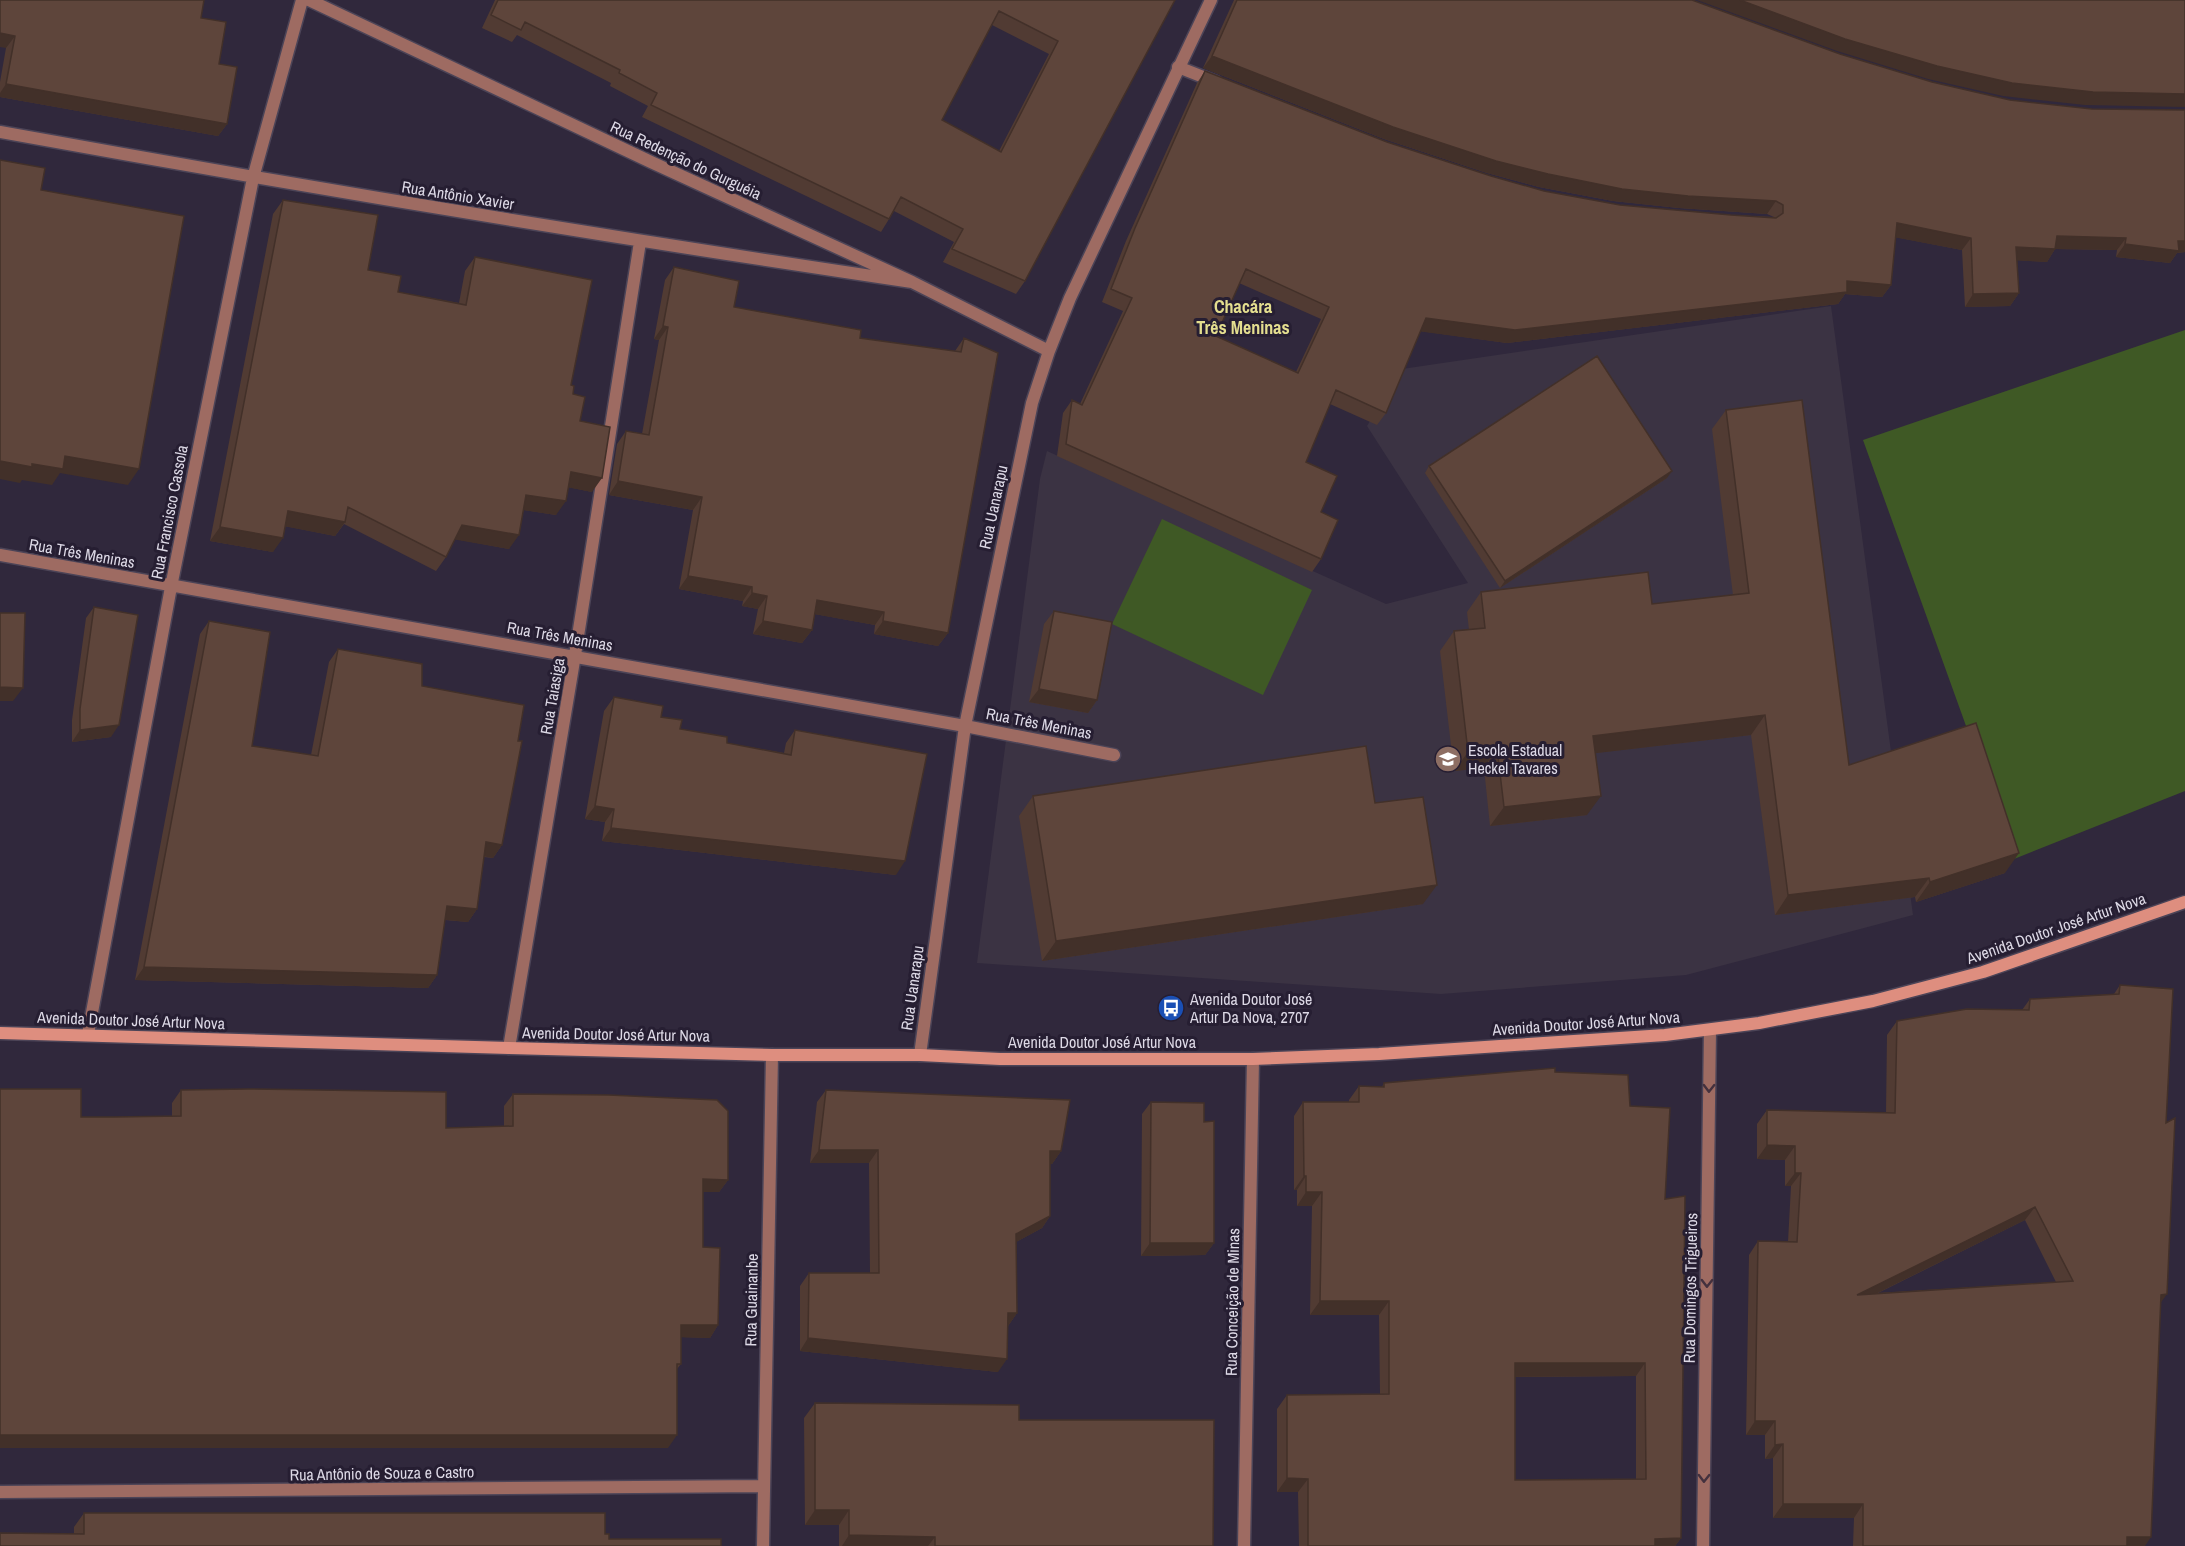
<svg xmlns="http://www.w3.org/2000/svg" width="2185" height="1546" viewBox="0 0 2185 1546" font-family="'Archivo Narrow',sans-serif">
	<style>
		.education { fill: #3b3343 }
		.green { fill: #3f5925 }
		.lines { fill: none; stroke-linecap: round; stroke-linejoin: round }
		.lane-casing { stroke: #4c4457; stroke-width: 15 }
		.street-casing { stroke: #4c4457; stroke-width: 15 }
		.secondary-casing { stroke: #4c4457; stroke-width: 15 }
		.lane { stroke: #9e6b62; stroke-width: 12 }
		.street { stroke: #9e6b62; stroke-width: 12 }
		.secondary { stroke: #de8e7f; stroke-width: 12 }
		.wall { fill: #513b33; fill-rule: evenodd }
		.shaded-wall { fill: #423029 }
		.building { fill: #5e453b; stroke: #423029; stroke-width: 1.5; fill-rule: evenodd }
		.oneway { stroke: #44313e }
		.labels { text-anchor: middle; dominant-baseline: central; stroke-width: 6; stroke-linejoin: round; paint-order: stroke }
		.street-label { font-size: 16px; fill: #ddd9e6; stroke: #261e32 }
		.poi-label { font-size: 16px; fill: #ddd9e6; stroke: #261e32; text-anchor: start }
		.neighbourhood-label { font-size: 18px; font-weight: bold; fill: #e4de8f; stroke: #261e32 }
	</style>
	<rect width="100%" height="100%" fill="#30283c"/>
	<!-- education -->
	<path class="education" d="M1831 306 1913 915 1686 975 1441 994 977 963 1040 479 1047 451 1386 604 1468 583 1367 426 1402 369Z"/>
	<!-- green -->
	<path class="green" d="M2185 330V791L2014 859 1863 440Z
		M1162 519 1312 590 1263 695 1112 624Z"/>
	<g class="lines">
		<defs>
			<path id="lane" d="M1178 67 1216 82
				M965 726 1114 755"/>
			<path id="street" d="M309 0 651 162 912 282 1049 351
				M0 132C303 187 607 237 912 282
				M0 555 965 726
				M88 1034 171 587 253 178 302 0
				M509 1048 575 655 640 242
				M920 1055 965 726 1032 403 1049 351 1070 298 1211 0
				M0 1492 764 1486
				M763 1546 772 1055
				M1244 1546 1253 1059
				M1703 1546 1710 1030"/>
			<path id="secondary" d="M0 1033 509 1048 772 1055H920L1000 1059H1253L1379 1054 1665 1035 1759 1023 1873 1001 1983 972 2185 902"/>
		</defs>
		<!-- lane casing -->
		<use href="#lane" class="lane-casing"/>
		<!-- street casing -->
		<use href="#street" class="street-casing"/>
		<!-- secondary casing -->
		<use href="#secondary" class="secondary-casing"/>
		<!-- lane -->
		<use href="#lane" class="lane"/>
		<!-- street -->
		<use href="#street" class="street"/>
		<!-- secondary -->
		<use href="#secondary" class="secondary"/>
	</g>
	<!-- wall -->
	<path class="wall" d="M0 0 201 18 219 64 227 124 218 136 0 97V82L6 48Z
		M495 0H1175L1025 281 1016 294 943 262 954 242 894 211 881 232 642 117 648 106 610 86 611 83 517 35 512 42 482 28ZM992 25 1049 54 999 151 942 120Z
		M1234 0H1692L1840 54 1932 82 2010 100 2092 109 2185 111V252L2177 253 2170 263 2116 257 2117 250 2055 249 2047 262 2017 260 2019 293 2010 306 1965 307 1962 250 1895 237 1891 285 1882 297 1845 294 1838 304 1507 343 1420 331 1386 413 1377 425 1330 404 1306 462 1321 512V559L1312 572 1057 456 1063 413 1072 400 1080 404 1123 311 1102 302 1126 241 1197 83 1205 71 1387 142 1491 176 1544 191 1620 205 1731 215 1774 217 1767 214 1679 208 1613 201 1539 187 1487 173 1384 139 1203 68ZM1239 283 1321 319 1296 372 1216 336Z
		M283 200 368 270 398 292 459 303 465 271 475 257 571 385 573 394 580 421 592 492 568 487 556 515 524 510 509 549 455 539 446 557 436 571 344 524 335 536 285 526 273 552 210 541 273 214Z
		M674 267 734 307 860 338 955 351 964 338 948 633 938 646 874 634 875 625 815 614 812 630 802 643 753 634 758 609 742 606 743 601 679 589 693 510 609 495 617 444 626 431 642 434 659 340 654 339 665 280Z
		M1726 410 1849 765 2005 873 1916 902 1915 897 1775 915 1751 735 1595 753 1587 815 1490 826 1484 768 1454 771 1440 651 1454 631 1469 630 1467 612 1481 592 1652 604 1733 595 1712 429Z
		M1429 466 1667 478 1500 588 1425 473Z
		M94 607 111 737 72 742V720L86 618Z
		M1054 611 1097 700 1088 713 1029 702 1044 624Z
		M209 621 252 746 311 755 329 662 338 649 422 686 502 845 493 858 484 857 477 909 468 922 445 920 437 975 428 988 135 980 200 634Z
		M614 697 661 717 680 729 727 743 784 753 786 743 795 730 896 875 602 841 605 822 585 819 604 711Z
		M1033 796 1423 904 1042 961 1019 816Z
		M2120 985 2166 1123 2161 1303 2145 1546H1853L1854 1518H1773V1458L1765 1459V1435H1746L1749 1255 1758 1241 1788 1242 1791 1186H1785V1160L1757 1159V1124L1767 1110 1886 1113 1887 1035 1897 1021 2022 1010 2030 999 2114 994ZM2025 1220 2056 1282 1878 1293Z
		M1555 1072 1630 1106 1665 1199 1681 1538 1675 1546H1299L1298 1492H1277V1409L1287 1395 1380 1394 1379 1315H1310L1312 1206H1297V1190H1294V1116L1303 1102H1349V1100L1359 1086 1382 1087 1384 1083ZM1636 1376V1479L1515 1480V1377Z
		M0 1089 81 1117H172V1103L181 1090 446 1128 504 1126V1106L513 1094 728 1180 719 1192H703V1247L718 1325 710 1338 681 1337V1364L677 1369 668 1448H0Z
		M826 1090 1061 1151 1052 1164H1050V1216L1042 1228 1016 1242 1017 1313 1008 1326 998 1372 800 1351V1286L809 1273H870L869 1163H810L817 1102Z
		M1151 1102 1204 1122 1214 1243 1205 1255 1141 1256 1142 1114Z
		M815 1403 1019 1420 1213 1546H839V1525H805L804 1418Z
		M84 1513 605 1534 609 1539 74 1534V1527Z"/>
	<!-- shaded-wall -->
	<path class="shaded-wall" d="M1697 0H1740L2185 94V107L2085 105 2003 96 1928 79 1837 51Z
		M0 33 15 36 6 48 0 47Z
		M1212 56 1776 201 1767 214 1679 208 1613 201 1539 187 1487 173 1384 139 1203 68Z
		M6 84 227 124 218 136 0 97V93Z
		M1897 223 1971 238 1962 250 1888 236Z
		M2057 236 2126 238 2117 250 2055 249 2047 262 2007 260 2016 247Z
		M2185 241V252L2177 253 2170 263 2116 257 2125 244Z
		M1847 281 1891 285 1882 297 1845 294 1838 304 1507 343 1417 331 1426 318Z
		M2019 293 2010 306 1965 307 1973 294Z
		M663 326 668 327 659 340 654 339Z
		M65 456 139 469 128 485 60 473 52 485 22 480 20 483 0 479V461L32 464Z
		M1672 471 1667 478 1500 588 1505 581Z
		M571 472 602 478 592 492 561 486Z
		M618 481 702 497 693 510 609 495Z
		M526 495 566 501 556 515 516 509Z
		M288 511 345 522 335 536 278 525Z
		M462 525 519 535 509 549 452 539Z
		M220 527 283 538 273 552 210 541Z
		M688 576 752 587 743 601 679 589Z
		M752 593 767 596 758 609 742 606Z
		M817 600 884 612 875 625 808 613Z
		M763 621 812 630 802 643 753 634Z
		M883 621 948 633 938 646 874 634Z
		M0 687 23 688 13 701H0Z
		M1039 689 1097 700 1088 713 1029 702Z
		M1765 715 1751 735 1580 755 1593 736Z
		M119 725 111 737 72 742 80 730Z
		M1497 748 1484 768 1454 771 1468 752Z
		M1601 796 1587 815 1490 826 1504 807Z
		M595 806 614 809 605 822 585 819Z
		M611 828 905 861 896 875 602 841Z
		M486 842 502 845 493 858 477 855Z
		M2019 853 2005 873 1916 902 1930 882Z
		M1929 878 1915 897 1775 915 1788 895Z
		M1437 885 1423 904 1042 961 1056 941Z
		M447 906 477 909 468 922 438 919Z
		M144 967 437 975 428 988 135 980Z
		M1767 1145 1795 1146 1785 1160 1757 1159Z
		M819 1150H878L869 1163H810Z
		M1050 1151H1061L1052 1164H1041Z
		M1795 1173H1801L1791 1186H1785Z
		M1304 1176H1306L1297 1190H1294Z
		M703 1179 728 1180 719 1192H694Z
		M1306 1192H1322L1312 1206H1297Z
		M2035 1207 2025 1220 1847 1308 1857 1295Z
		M1050 1216 1042 1228 1007 1247 1016 1234Z
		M1150 1243H1214L1205 1255 1141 1256Z
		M2167 1294 2157 1308 2161 1295Z
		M1320 1301H1389L1379 1315H1310Z
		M1008 1313H1017L1008 1326 999 1325Z
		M681 1325H718L710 1338 672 1337Z
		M808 1338 1007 1359 998 1372 800 1351Z
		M1515 1363H1645L1636 1376 1505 1377Z
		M1755 1421H1775L1765 1435H1746Z
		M0 1435H677L668 1448H0Z
		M1783 1444 1773 1458 1765 1459 1775 1445Z
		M1287 1478 1308 1479 1298 1492H1277Z
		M1783 1504H1863L1854 1518H1773Z
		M815 1510H849L839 1525H805Z
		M849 1535 935 1537 928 1546H842Z
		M2127 1537H2151L2145 1546H2121Z
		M1681 1538 1675 1546H1649L1655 1539Z"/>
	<!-- building -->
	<path class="building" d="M0 0H204L201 18 226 22 219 64 237 67 227 124 6 84 15 36 0 33Z
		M498 0H1175L1025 281 952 249 963 229 901 197 889 219 651 105 657 93 619 73 620 70 525 22 521 30 491 15ZM999 11 1058 41 1001 152 942 120Z
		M1237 0H1692L1840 54 1932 82 2010 100 2092 109 2185 110V241H2178L2179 251 2125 244 2126 238 2057 236 2055 249 2016 247 2019 293 1973 294 1971 238 1897 223 1891 285 1847 281V292L1515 330 1426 318 1386 413 1336 390 1306 462 1337 476 1321 512 1338 520 1321 559 1066 444 1072 400 1082 405 1132 298 1111 289 1135 228 1205 71 1387 142 1491 176 1544 191 1620 205 1731 215 1776 218 1783 213V205L1776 201 1688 196 1622 189 1548 174 1496 161 1393 127 1212 56ZM1246 269 1329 307 1298 373 1216 336Z
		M1740 0H2185V94L2093 92 2012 83 1937 66 1845 39Z
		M0 160 45 168 41 190 184 216 139 469 65 456 63 469 32 464V467L0 461Z
		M283 200 378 215 368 270 401 276 398 292 466 305 475 257 592 280 571 385 574 386 573 394 585 397 580 421 610 427 602 478 571 472 566 501 526 495 519 535 462 525 446 557 348 507 345 522 288 511 283 538 220 527Z
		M674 267 739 281 734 307 861 330 860 338 961 352 964 338 998 353 948 633 883 621 884 612 817 600 812 630 763 621 767 596 752 593V587L688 576 702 497 618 481 626 431 649 435 668 327 663 326Z
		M1597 356 1672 471 1505 581 1429 466Z
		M1802 400 1849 765 1976 723 2019 853 1930 882 1929 878 1788 895 1765 715 1593 736 1601 796 1504 807 1497 748 1468 752 1454 631 1485 628 1481 592 1648 572 1652 604 1749 593 1726 410Z
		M94 607 138 615 119 725 80 730V709Z
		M1054 611 1112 622 1097 700 1039 689Z
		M0 613H25L23 688 0 687Z
		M209 621 270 632 252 746 318 756 338 649 422 664V686L524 705 518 741H522L502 845 486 842 477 909 447 906 437 975 144 967Z
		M614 697 663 706 661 717 682 720 680 729 727 737V743L791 755 795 730 927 754 905 861 611 828 614 809 595 806Z
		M1366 746 1375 803 1423 797 1437 885 1056 941 1033 796Z
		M2120 985 2173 989 2166 1123 2175 1118 2167 1294 2161 1295 2151 1537H2127V1546H1863V1504H1783V1444L1775 1445V1421H1755L1758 1241 1797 1242 1801 1173H1795V1146L1767 1145V1110L1895 1113 1897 1021 1967 1009 2029 1010 2030 999 2119 994ZM2035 1207 2073 1281 1857 1295Z
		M1555 1068V1072L1628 1075 1630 1106 1670 1108 1665 1199 1685 1196 1681 1538 1655 1539V1546H1308V1479L1287 1478V1395L1389 1394V1301H1320L1322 1192H1306V1176H1304L1303 1102H1359V1086L1384 1087V1083ZM1515 1363H1645L1646 1479 1515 1480Z
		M0 1089H81V1117H114L181 1116V1090L248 1089 446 1092V1128L513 1126V1094L609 1095 717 1100 728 1111V1180L703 1179V1247L720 1248 718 1325H681V1364H677V1435H0Z
		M826 1090 1070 1100 1061 1151H1050V1216L1016 1234 1017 1313H1008L1007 1359 808 1338 809 1273H879L878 1150H819Z
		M1151 1102 1204 1103V1122L1214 1121V1243H1150Z
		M815 1403 1019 1405V1420H1214L1213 1546H935V1537L849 1535V1510H815Z
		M84 1513H605V1534H609V1539H721V1546H0V1533L84 1534Z"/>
	<!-- one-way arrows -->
	<defs><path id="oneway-chevron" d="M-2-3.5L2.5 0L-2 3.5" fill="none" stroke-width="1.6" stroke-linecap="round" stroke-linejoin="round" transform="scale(1.5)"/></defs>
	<g class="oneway">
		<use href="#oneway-chevron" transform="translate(1709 1088) rotate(91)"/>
		<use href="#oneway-chevron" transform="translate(1707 1283) rotate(91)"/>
		<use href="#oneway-chevron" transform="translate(1704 1478) rotate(91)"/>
	</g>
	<!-- icons -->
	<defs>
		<symbol id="school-disc" viewBox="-11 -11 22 22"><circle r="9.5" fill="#8d6e63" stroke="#261e32"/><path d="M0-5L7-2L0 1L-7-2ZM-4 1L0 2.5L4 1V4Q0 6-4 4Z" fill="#fff"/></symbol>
		<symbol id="bus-disc" viewBox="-11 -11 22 22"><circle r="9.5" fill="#1a4fb4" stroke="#261e32"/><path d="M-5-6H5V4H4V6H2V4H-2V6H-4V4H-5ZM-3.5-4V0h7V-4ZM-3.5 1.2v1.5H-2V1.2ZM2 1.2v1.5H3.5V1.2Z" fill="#fff"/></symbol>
	</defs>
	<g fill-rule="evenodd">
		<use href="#school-disc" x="1433" y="744" width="30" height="30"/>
		<use href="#bus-disc" x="1156" y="993" width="30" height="30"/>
	</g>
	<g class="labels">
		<!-- street labels -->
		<g class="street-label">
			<text transform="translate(686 160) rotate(25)">Rua Redenção do Gurguéia</text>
			<text transform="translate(458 195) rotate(9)">Rua Antônio Xavier</text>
			<text transform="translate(993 507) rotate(-78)">Rua Uanarapu</text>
			<text transform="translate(169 512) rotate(-79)">Rua Francisco Cassola</text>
			<text transform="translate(82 553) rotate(10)">Rua Três Meninas</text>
			<text transform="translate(560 636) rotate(10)">Rua Três Meninas</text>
			<text transform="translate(552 696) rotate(-80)">Rua Taiasiga</text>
			<text transform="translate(1039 723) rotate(11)">Rua Três Meninas</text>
			<text transform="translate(2056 928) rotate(-19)">Avenida Doutor José Artur Nova</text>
			<text transform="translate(912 988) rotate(-82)">Rua Uanarapu</text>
			<text transform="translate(131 1020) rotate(2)">Avenida Doutor José Artur Nova</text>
			<text transform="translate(1586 1023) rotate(-4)">Avenida Doutor José Artur Nova</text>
			<text transform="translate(616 1034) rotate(1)">Avenida Doutor José Artur Nova</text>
			<text x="1102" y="1042">Avenida Doutor José Artur Nova</text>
			<text transform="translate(1690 1288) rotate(-89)">Rua Domingos Trigueiros</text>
			<text transform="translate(751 1300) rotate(-89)">Rua Guainanbe</text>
			<text transform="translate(1232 1302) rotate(-89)">Rua Conceição de Minas</text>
			<text transform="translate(382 1473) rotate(-1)">Rua Antônio de Souza e Castro</text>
		</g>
		<!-- poi labels -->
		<g class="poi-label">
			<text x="1468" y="750">Escola Estadual<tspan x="1468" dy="18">Heckel Tavares</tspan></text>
			<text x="1190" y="999">Avenida Doutor José<tspan x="1190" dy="18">Artur Da Nova, 2707</tspan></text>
		</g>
		<!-- neighbourhood labels -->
		<g class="neighbourhood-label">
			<text x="1243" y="306">Chacára<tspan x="1243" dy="21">Três Meninas</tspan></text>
		</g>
	</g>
</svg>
